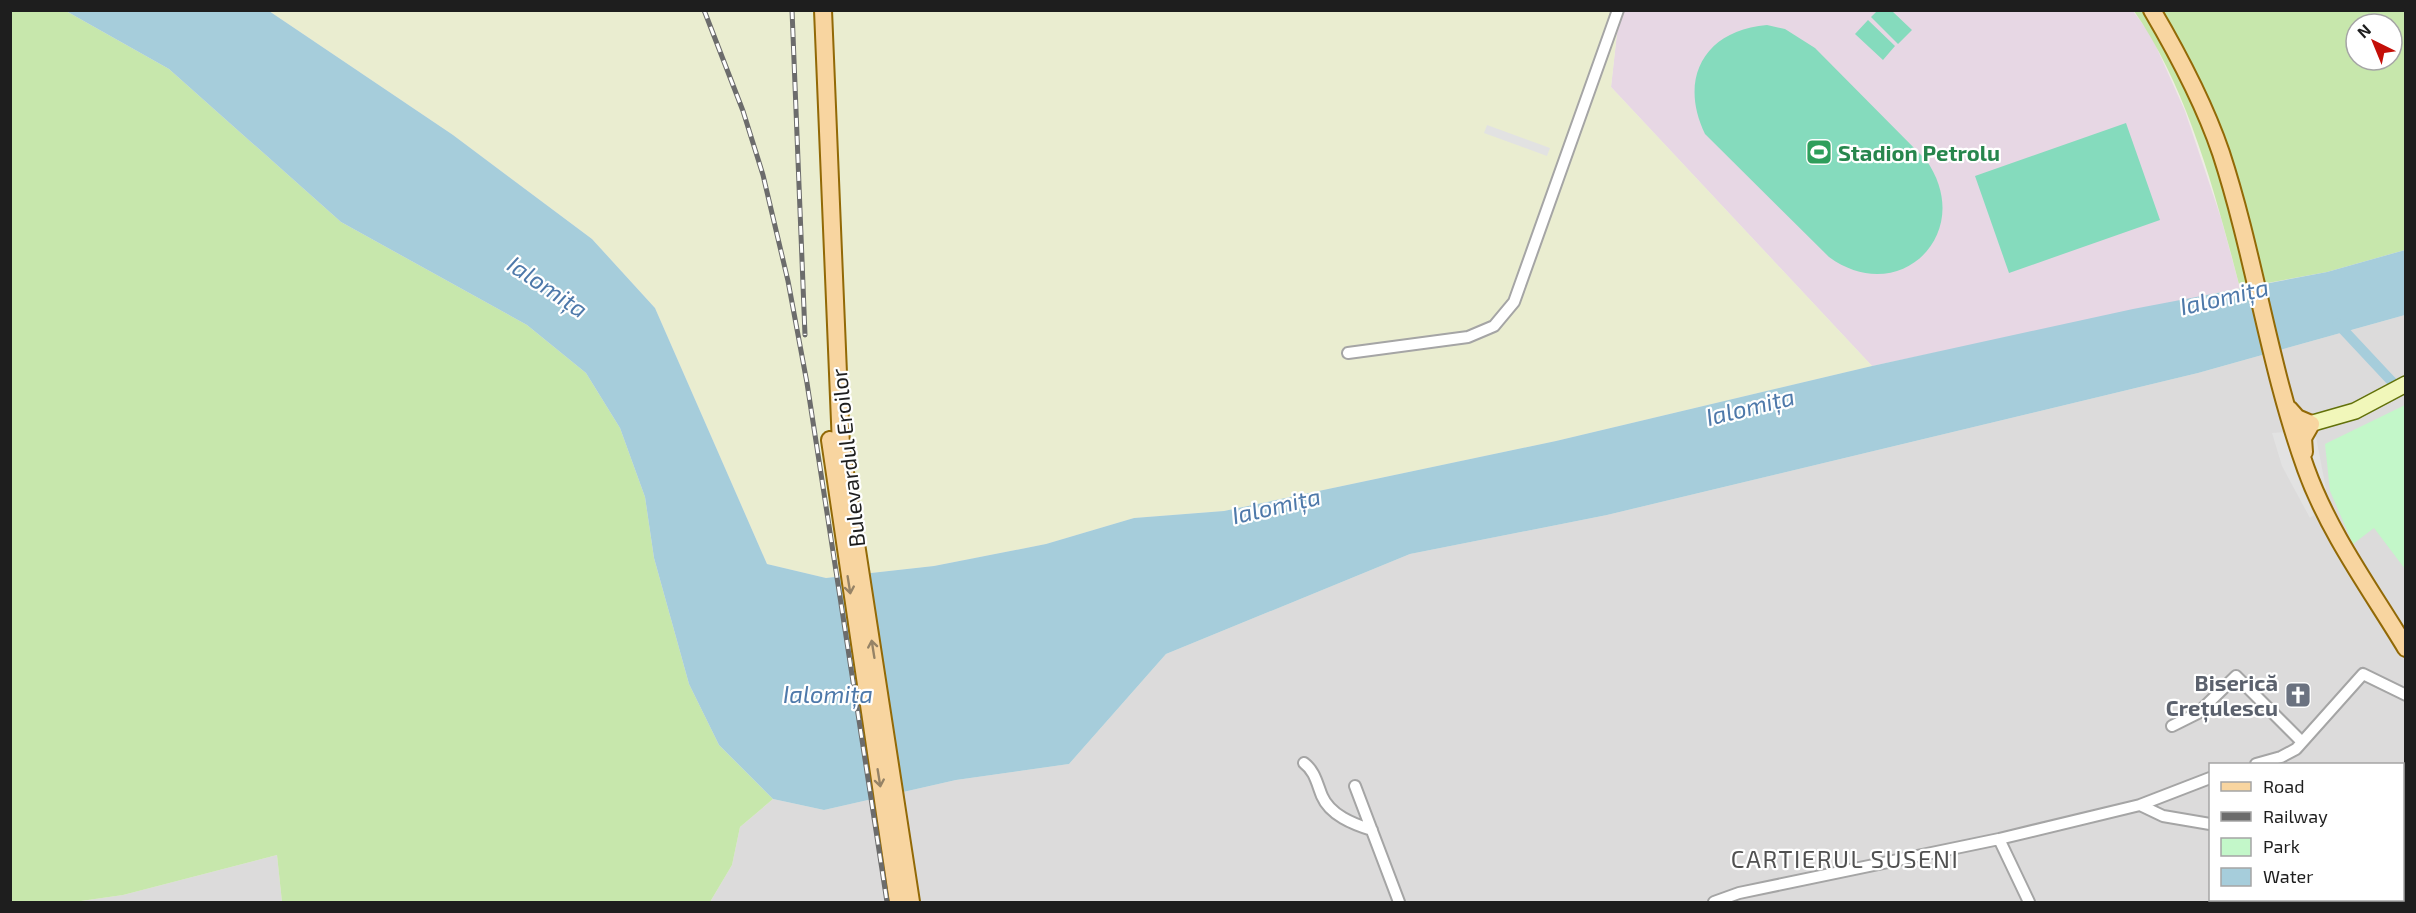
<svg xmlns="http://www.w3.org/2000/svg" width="2416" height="913" viewBox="0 0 2416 913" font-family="'Exo 2',sans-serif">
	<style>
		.residential { fill: #dcdbdb; fill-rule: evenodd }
		.industrial { fill: #e7d7e4 }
		.farmland { fill: #eaedd0 }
		.grass { fill: #c7e7ac; fill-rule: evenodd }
		.park { fill: #c3f7c9 }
		.pitch { fill: #85dbbd }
		.parking { fill: #e2e2e2 }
		.water { fill: #a6cddb }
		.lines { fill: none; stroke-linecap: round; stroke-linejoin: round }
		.canal { stroke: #a6cddb; stroke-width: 10 }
		.street-casing { stroke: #a5a5a5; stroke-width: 14 }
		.secondary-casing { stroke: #627109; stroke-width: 18 }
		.primary-casing { stroke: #926906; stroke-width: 20 }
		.street { stroke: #fff; stroke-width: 10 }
		.secondary { stroke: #f1f7ba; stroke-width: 15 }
		.primary { stroke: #f8d5a0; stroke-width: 16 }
		.rail-casing { stroke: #6c6c6c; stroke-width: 5 }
		.rail { stroke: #fff; stroke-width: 3; stroke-dasharray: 9; stroke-linecap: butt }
		.oneway { stroke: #968366 }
		.labels { text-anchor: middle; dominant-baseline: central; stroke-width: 4.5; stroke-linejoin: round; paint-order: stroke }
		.leisure-label { font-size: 22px; font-weight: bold; fill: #27864d; stroke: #fff; text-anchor: start }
		.street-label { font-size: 22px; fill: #1e1e1e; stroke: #fff }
		.worship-label { font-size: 22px; font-weight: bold; fill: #5b616d; stroke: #fff; text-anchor: end }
		.water-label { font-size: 24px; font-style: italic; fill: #4e79aa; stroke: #fff }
		.neighbourhood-label { font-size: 24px; letter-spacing: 1.5px; fill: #515151; stroke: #fff }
	</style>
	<rect width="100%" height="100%" fill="#efece4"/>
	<!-- residential -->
	<path class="residential" d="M2405 315V902H710L732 865 740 827 773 799 824 810 956 780 1069 764 1166 654 1410 554 1607 515 2198 373ZM2210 764H2402V900H2210Z
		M277 855 282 902H74L123 895Z"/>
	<!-- industrial -->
	<path class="industrial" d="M1624 11H2133L2151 35 2185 111 2221 218 2240 288 1872 366 1611 87 1617 33Z"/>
	<!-- farmland -->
	<path class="farmland" d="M269 11H1624L1617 33 1611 87 1872 366 1556 441 1224 511 1134 518 1046 544 934 566 826 578 767 564 655 308 592 239 453 135Z"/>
	<!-- grass -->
	<path class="grass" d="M10 11H66L169 69 341 222 527 325 586 373 620 428 645 497 654 558 689 684 719 745 773 799 740 827 732 865 710 902H282L277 855 123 895 74 902H11Z
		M2134 11H2405V250L2327 272 2240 288C2216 196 2188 88 2134 11ZM2356 24H2392V60H2356Z"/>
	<!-- park -->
	<path class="park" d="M2405 405V569L2374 528 2353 544 2330 491 2325 444Z"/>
	<!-- pitch -->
	<path class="pitch" d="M1877 11H1892L1912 30 1898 44 1871 17Z
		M1868 20 1895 46 1883 60 1855 34Z
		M1767 25 1785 29 1815 48 1926 160C1977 232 1900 309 1829 257L1705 134C1678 78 1705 30 1767 25Z
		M2126 123 2160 220 2009 273 1975 176Z"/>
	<!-- parking -->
	<path class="parking" d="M1487 125 1550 148 1547 156 1484 133Z
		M2285 432 2299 481 2314 515 2310 518 2282 466 2272 433Z
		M2316 437 2326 489 2321 490 2304 439Z"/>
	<!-- water -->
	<path class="water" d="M66 11H269L453 135 592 239 655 308 767 564 826 578 934 566 1046 544 1134 518 1224 511 1556 441 1872 366 2133 309 2327 272 2405 250V315L2198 373 1607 515 1410 554 1166 654 1069 764 956 780 824 810 773 799 719 745 689 684 654 558 645 497 620 428 586 373 527 325 341 222 169 69Z"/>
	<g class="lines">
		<!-- canal -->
		<path class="canal" d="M2337 323 2395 385"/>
		<defs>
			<path id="street" d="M1348 353 1468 337 1494 326 1514 302 1618 10
				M2172 726 2198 713 2236 676 2302 742
				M1304 763C1315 771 1317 784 1322 796 1330 815 1353 824 1372 830
				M2256 764 2281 757 2296 749 2363 674 2406 695
				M1355 786 1399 902
				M2140 805 2163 816 2210 824
				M2402 830 2406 831
				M1999 839 2029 902
				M1714 902 1739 893 1999 839 2140 805 2210 778"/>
			<path id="secondary" d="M2299 427 2355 411 2406 384"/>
			<path id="primary" d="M823 10 841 446 911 902
				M2152 10C2179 56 2204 103 2221 153 2255 257 2269 367 2306 469 2329 533 2371 590 2406 648
				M2289 409 2297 418 2311 424 2303 438 2304 452
				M830 440 898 902"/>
		</defs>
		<!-- street casing -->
		<use href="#street" class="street-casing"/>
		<!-- secondary casing -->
		<use href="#secondary" class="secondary-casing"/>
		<!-- primary casing -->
		<use href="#primary" class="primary-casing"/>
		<!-- street -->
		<use href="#street" class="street"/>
		<!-- secondary -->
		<use href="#secondary" class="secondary"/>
		<!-- primary -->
		<use href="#primary" class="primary"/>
		<defs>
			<path id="rail" d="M704 10 743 111 763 175 788 281 807 383 887 902
				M792 10 805 335"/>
		</defs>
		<!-- rail casing -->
		<use href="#rail" class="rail-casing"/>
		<!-- rail -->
		<use href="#rail" class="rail"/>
	</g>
	<!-- one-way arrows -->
	<defs><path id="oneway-shaft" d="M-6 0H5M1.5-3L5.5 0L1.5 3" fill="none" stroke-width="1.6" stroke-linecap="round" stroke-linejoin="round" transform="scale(1.5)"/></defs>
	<g class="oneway">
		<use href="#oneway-shaft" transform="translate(849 585) rotate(81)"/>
		<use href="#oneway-shaft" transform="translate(873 649) rotate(-99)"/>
		<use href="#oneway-shaft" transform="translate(879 778) rotate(81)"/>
	</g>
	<!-- icons -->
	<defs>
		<symbol id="stadium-square" viewBox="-11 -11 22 22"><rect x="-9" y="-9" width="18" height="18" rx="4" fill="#2e9e5b" stroke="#fff"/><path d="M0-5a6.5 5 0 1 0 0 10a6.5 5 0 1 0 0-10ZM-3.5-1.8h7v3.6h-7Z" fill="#fff"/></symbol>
		<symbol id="church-square" viewBox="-11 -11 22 22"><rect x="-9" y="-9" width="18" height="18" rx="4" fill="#6b7280" stroke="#fff"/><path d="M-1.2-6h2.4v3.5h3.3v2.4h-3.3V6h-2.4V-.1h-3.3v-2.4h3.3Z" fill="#fff"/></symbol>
	</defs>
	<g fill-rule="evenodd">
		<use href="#stadium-square" x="1804" y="137" width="30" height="30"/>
		<use href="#church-square" x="2283" y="680" width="30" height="30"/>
	</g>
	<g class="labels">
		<!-- leisure labels -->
		<g class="leisure-label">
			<text x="1838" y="152">Stadion Petrolu</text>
		</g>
		<!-- street labels -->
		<g class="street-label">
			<text transform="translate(847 458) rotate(-96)">Bulevardul Eroilor</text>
		</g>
		<!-- worship labels -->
		<g class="worship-label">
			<text x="2278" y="682">Biserică<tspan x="2278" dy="25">Crețulescu</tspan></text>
		</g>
		<!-- water labels -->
		<g class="water-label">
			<text transform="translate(548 286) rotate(34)">Ialomița</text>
			<text transform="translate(2224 296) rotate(-13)">Ialomița</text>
			<text transform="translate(1750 406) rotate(-14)">Ialomița</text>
			<text transform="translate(1276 505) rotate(-13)">Ialomița</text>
			<text x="828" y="693">Ialomița</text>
		</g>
		<!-- neighbourhood labels -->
		<g class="neighbourhood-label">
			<text x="1845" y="858">CARTIERUL SUSENI</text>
		</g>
	</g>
	<!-- border -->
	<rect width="2416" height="913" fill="none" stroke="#1e1e1e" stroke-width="24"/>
	<!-- legend -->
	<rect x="2209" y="763" width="195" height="138" fill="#ffffff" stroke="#a5a5a5" stroke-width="1.5"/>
	<rect x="2221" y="782" width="30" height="9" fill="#f8d5a0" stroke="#a5a5a5" stroke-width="1.5"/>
	<text x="2263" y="793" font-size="18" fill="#1e1e1e">Road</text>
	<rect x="2221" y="812" width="30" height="9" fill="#6c6c6c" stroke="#a5a5a5" stroke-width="1.5"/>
	<text x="2263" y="823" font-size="18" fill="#1e1e1e">Railway</text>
	<rect x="2221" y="838" width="30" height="18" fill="#c3f7c9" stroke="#a5a5a5" stroke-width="1.5"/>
	<text x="2263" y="853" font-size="18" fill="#1e1e1e">Park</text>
	<rect x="2221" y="868" width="30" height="18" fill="#a6cddb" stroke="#a5a5a5" stroke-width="1.5"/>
	<text x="2263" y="883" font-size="18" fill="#1e1e1e">Water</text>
	<!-- north arrow -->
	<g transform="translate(2374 42) rotate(317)"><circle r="28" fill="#ffffff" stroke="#a5a5a5" stroke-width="1.5"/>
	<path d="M0-4.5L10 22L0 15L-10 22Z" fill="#c40f08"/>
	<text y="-9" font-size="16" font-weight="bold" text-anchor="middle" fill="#1e1e1e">N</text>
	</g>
</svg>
